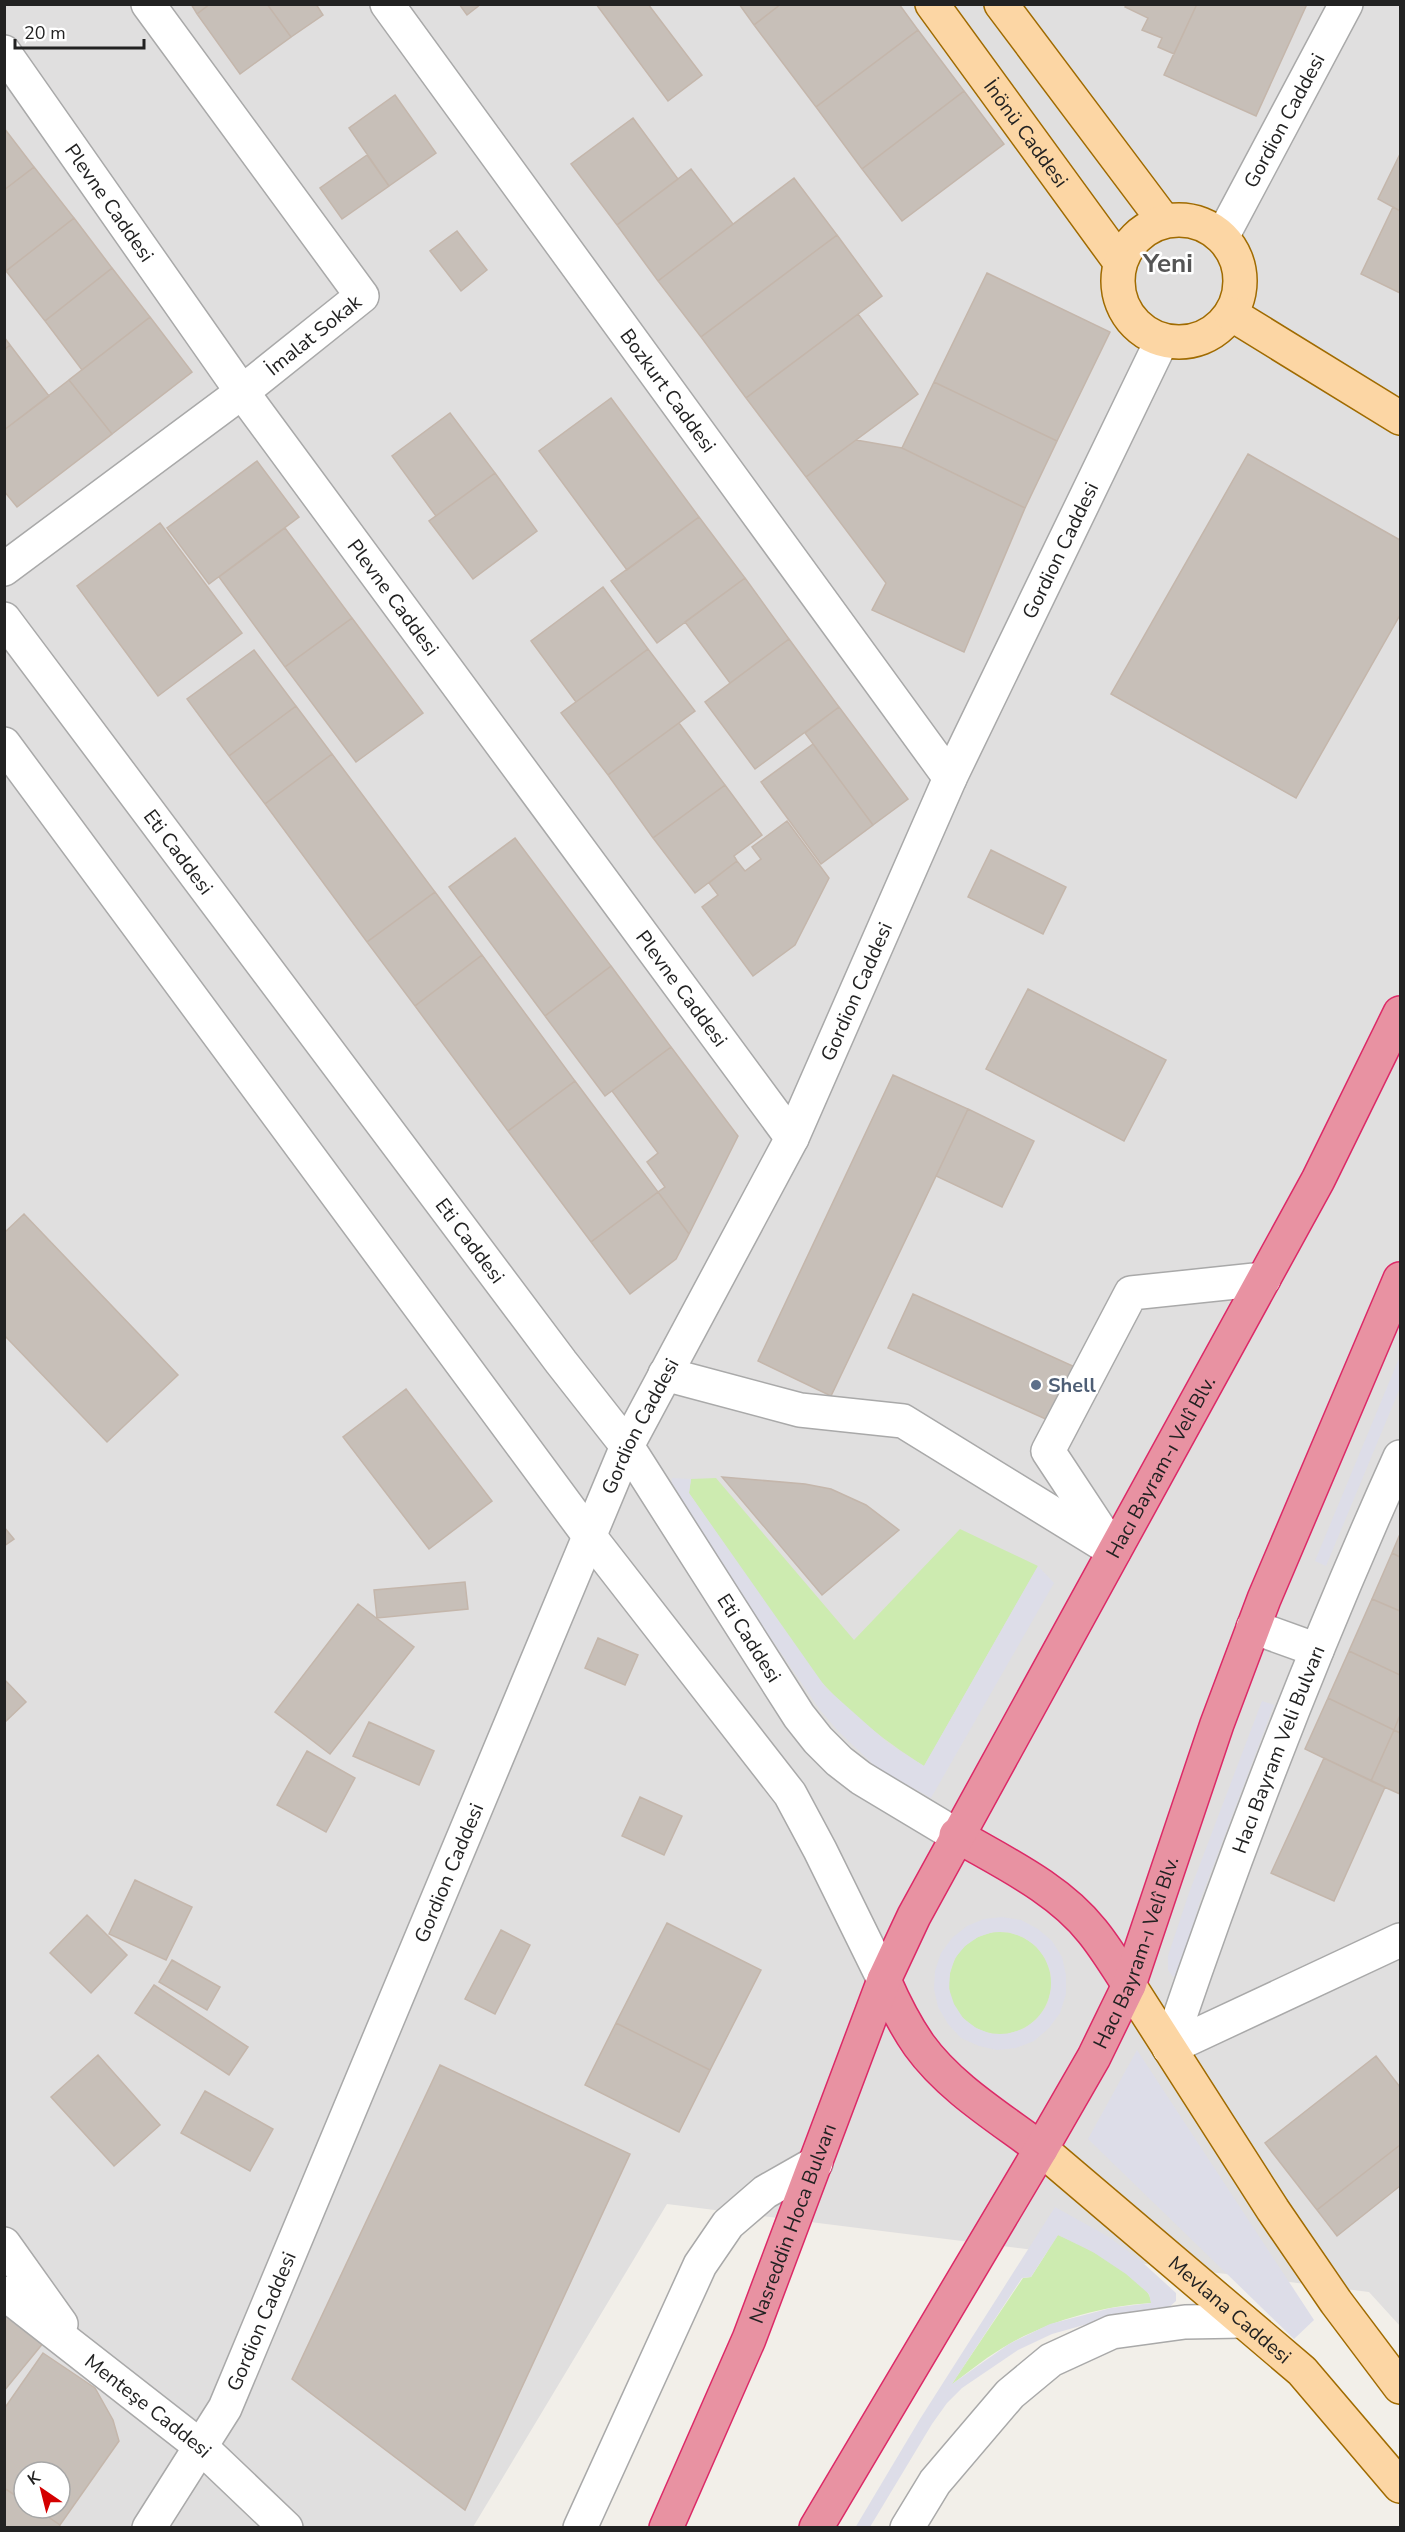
<svg xmlns="http://www.w3.org/2000/svg" width="1405" height="2532" viewBox="0 0 1405 2532" font-family="'Nunito Sans',sans-serif">
	<style>
		.residential { fill: #e0dfdf; fill-rule: evenodd }
		.grass { fill: #cdebb0 }
		.plaza { fill: #dddde8; fill-rule: evenodd }
		.building { fill: #c7bfb8; stroke: #c4b6ab; stroke-width: 1.5 }
		.lines { fill: none; stroke-linecap: round; stroke-linejoin: round }
		.minor-casing { stroke: #a9a9a9; stroke-width: 36 }
		.major-casing { stroke: #a06b00; stroke-width: 36 }
		.highway-casing { stroke: #dc2a67; stroke-width: 36 }
		.minor { stroke: #fff; stroke-width: 33 }
		.major { stroke: #fcd6a4; stroke-width: 33 }
		.highway { stroke: #e892a2; stroke-width: 33 }
		.service-dot { fill: #5c6f8a; stroke: #fff; stroke-width: 2 }
		.labels { text-anchor: middle; dominant-baseline: central; stroke-width: 5; stroke-linejoin: round; paint-order: stroke }
		.street-label { font-size: 20px; fill: #222; stroke: #fff }
		.service-label { font-size: 20px; font-weight: bold; fill: #4e5e75; stroke: #fff; text-anchor: start }
		.district-label { font-size: 26px; font-weight: bold; fill: #555; stroke: #fff }
	</style>
	<rect width="100%" height="100%" fill="#f2efe9"/>
	<!-- residential -->
	<path class="residential" d="M5 5H1400V2326L1369 2292 667 2204 473 2527 5 2528ZM24 2472H60V2508H24Z"/>
	<!-- grass -->
	<path class="grass" d="M716 1478 854 1640 960 1529 1038 1566 924 1766C880 1738 841 1707 808 1666L689 1493 691 1479Z
		M949 1983a51 51 0 1 1 102 0a51 51 0 1 1-102 0Z
		M1058 2235C1078 2243 1153 2280 1151 2303 1103 2306 1052 2320 1011 2343 989 2355 970 2371 951 2385L1023 2278 1031 2277Z"/>
	<!-- plaza -->
	<path class="plaza" d="M1400 1356V1388L1326 1566 1315 1561Z
		M672 1478 691 1479 689 1493 826 1688 889 1744 924 1766 1038 1566 1054 1583 931 1798 877 1768 838 1731 820 1710 671 1492Z
		M1262 1701 1274 1705 1200 1901 1179 1974 1173 1977 1168 1970V1956L1189 1893Z
		M1002 1917 1021 1920 1038 1929 1052 1941 1062 1957 1066 1975V1994L1060 2013 1049 2028 1034 2041 1016 2048 997 2050 979 2046 961 2038 948 2024 938 2007 934 1989 935 1971 941 1953 952 1938 967 1926 984 1919ZM993 1932H1008L1023 1937 1036 1946 1045 1958 1051 1973V1990L1047 2006 1037 2019 1024 2029 1007 2034H991L976 2028 963 2018 954 2004 949 1989 950 1973 955 1958 965 1946 978 1937Z
		M1137 2050 1314 2320 1294 2339 1088 2139Z
		M1055 2207 1109 2237 1142 2262 1176 2293V2301L1167 2309 1098 2321 1052 2334 1018 2350 962 2388 947 2403 932 2424 870 2527 855 2528 920 2419ZM1058 2235 1093 2252 1126 2274 1149 2294 1151 2303 1111 2308 1050 2324 1009 2344 952 2384 1022 2278 1031 2277Z"/>
	<!-- building -->
	<path class="building" d="M191 4H210L197 14Z
		M210 4H267L291 37 240 74 197 14Z
		M267 4H316L323 15 291 37Z
		M459 4H481L467 15Z
		M596 4H648L702 75 668 101Z
		M739 4H781L754 25Z
		M781 4H899L918 30 816 107 754 25Z
		M1127 4H1197L1174 54 1158 47 1162 38 1142 30 1148 18 1125 7Z
		M1197 4H1307L1256 116 1164 75Z
		M918 30 964 91 862 169 816 107Z
		M964 91 1004 144 902 221 862 169Z
		M395 95 436 153 389 186 349 128Z
		M633 118 678 179 617 225 571 164Z
		M4 128 34 167 4 190Z
		M1400 154V211L1378 199Z
		M367 155 389 186 342 219 320 188Z
		M34 167 74 218 6 271 4 190Z
		M691 169 733 224 658 281 617 225Z
		M794 178 837 235 701 337 658 281Z
		M1393 207 1400 211V293L1361 274Z
		M74 218 112 268 45 321 6 271Z
		M457 231 487 270 461 291 430 251Z
		M837 235 882 296 746 398 701 337Z
		M112 268 150 317 82 370 45 321Z
		M987 273 1110 332 1057 441 934 382Z
		M858 314 918 394 806 477 746 398Z
		M150 317 192 372 112 434 69 380Z
		M4 337 10 345 4 350Z
		M10 345 49 396 4 430V350Z
		M69 380 112 434 17 507 4 491V430Z
		M934 382 1057 441 1025 508 902 448Z
		M611 398 699 517 627 570 539 451Z
		M450 413 495 473 436 516 392 456Z
		M856 440 902 448 1025 508 964 652 872 610 886 583 806 477Z
		M1248 454 1400 540V615L1296 798 1111 694Z
		M257 461 299 517 209 584 167 528Z
		M495 473 537 531 473 579 429 521Z
		M699 517 745 578 657 643 611 581Z
		M160 523 242 633 158 696 77 586Z
		M285 528 352 618 285 667 219 577Z
		M745 578 789 639 730 683 685 622Z
		M603 587 648 649 576 702 531 641Z
		M352 618 423 713 356 762 285 667Z
		M789 639 839 707 755 769 705 702Z
		M648 649 695 711 608 775 561 713Z
		M254 650 296 706 229 756 187 699Z
		M296 706 332 754 265 804 229 756Z
		M839 707 908 799 873 825 805 733Z
		M679 723 725 785 653 838 608 775Z
		M813 744 873 825 821 864 761 782Z
		M332 754 435 892 367 942 265 804Z
		M725 785 762 835 734 856 737 861 695 893 653 838Z
		M787 821 829 878 795 945 753 976 702 907 718 895 709 883 737 861 745 871 761 859 752 847Z
		M515 838 611 966 545 1016 449 887Z
		M991 850 1066 887 1043 934 968 897Z
		M435 892 482 955 415 1006 367 942Z
		M482 955 575 1081 508 1131 415 1006Z
		M611 966 671 1047 605 1096 545 1016Z
		M1028 989 1166 1060 1124 1141 986 1069Z
		M671 1047 738 1136 689 1234 658 1192 665 1187 647 1162 658 1153 612 1091Z
		M893 1075 968 1109 831 1396 758 1361Z
		M575 1081 658 1192 591 1242 508 1131Z
		M968 1109 1034 1141 1002 1207 936 1176Z
		M658 1192 689 1234 676 1259 630 1294 591 1242Z
		M24 1214 178 1375 107 1442 4 1335V1233Z
		M913 1294 1095 1376 1070 1430 888 1348Z
		M406 1389 492 1501 429 1549 343 1437Z
		M722 1477 805 1484 831 1489 866 1505 899 1530 822 1595Z
		M4 1527 14 1539 4 1546Z
		M1400 1534V1557L1392 1553Z
		M1392 1553 1400 1557V1611L1372 1599Z
		M465 1582 468 1609 377 1618 374 1590Z
		M1372 1599 1400 1611V1675L1349 1651Z
		M358 1604 414 1647 330 1754 275 1712Z
		M598 1638 638 1655 625 1685 585 1668Z
		M1349 1651 1400 1675V1715L1394 1730 1328 1698Z
		M4 1679 26 1702 4 1723Z
		M1328 1698 1394 1730 1371 1781 1305 1749Z
		M1400 1715V1733L1394 1730Z
		M369 1722 434 1751 419 1785 353 1756Z
		M1394 1730 1400 1733V1794L1371 1781Z
		M307 1751 355 1778 326 1832 277 1805Z
		M1324 1758 1385 1787 1334 1901 1271 1873Z
		M640 1797 682 1816 664 1855 622 1836Z
		M135 1880 192 1907 166 1960 109 1934Z
		M87 1915 127 1955 91 1993 50 1953Z
		M667 1923 761 1970 710 2070 616 2023Z
		M501 1930 530 1945 495 2014 465 1999Z
		M172 1960 220 1987 207 2010 159 1982Z
		M154 1985 248 2047 229 2075 135 2013Z
		M616 2023 710 2070 679 2132 585 2085Z
		M98 2055 160 2125 114 2166 51 2097Z
		M1376 2056 1400 2087V2145L1317 2210 1265 2143Z
		M440 2065 630 2154 465 2510 292 2379Z
		M205 2091 273 2129 250 2171 181 2133Z
		M1400 2145V2186L1337 2236 1317 2210Z
		M4 2310 44 2342 4 2391Z
		M43 2353 95 2388 113 2420 119 2441 60 2525 35 2508H60V2472H24V2501L4 2488V2409Z
		M4 2488 24 2501V2508H35L60 2525 59 2528H4Z"/>
	<g class="lines">
		<defs>
			<g id="minor">
				<path id="s1" d="M387 4 950 778"/>
				<path id="s2" d="M4 52 242 392 792 1138"/>
				<path id="s3" d="M1222 237 1346 4"/>
				<path id="s4" d="M4 569 242 392 362 296 148 4"/>
				<path id="s5" d="M4 619 561 1362 627 1446 799 1716 818 1740 839 1761 861 1778 956 1835"/>
				<path d="M4 744 590 1537 790 1794 820 1850 884 1980"/>
				<path d="M665 1374 800 1410 903 1421 1114 1551"/>
				<path d="M1108 1542 1048 1451 1131 1293 1264 1279"/>
				<path d="M1253 1627 1317 1650"/>
				<path id="s6" d="M1169 2048C1237 1847 1313 1650 1400 1457"/>
				<path d="M1169 2048 1400 1940"/>
				<path d="M4 2244 61 2324"/>
				<path id="s7" d="M4 2293 200 2446 286 2528"/>
				<path id="s8" d="M149 2528 225 2408 627 1446 792 1138 950 778 1162 340"/>
				<path d="M580 2528 700 2265 728 2224 765 2192 816 2163"/>
				<path d="M907 2528 935 2482 1010 2394 1051 2360 1112 2332 1185 2322 1243 2321"/>
			</g>
			<g id="major">
				<path id="s9" d="M932 4 1120 262"/>
				<path d="M1001 4 1164 221"/>
				<circle cx="1179" cy="281" r="61"/>
				<path d="M1231 314 1400 418"/>
				<path d="M1129 1985 1273 2210 1336 2302 1400 2387"/>
				<path id="s10" d="M1041 2149 1302 2371 1400 2486"/>
			</g>
			<g id="highway">
				<path d="M956 1835C1002 1862 1058 1888 1092 1931 1106 1948 1117 1967 1129 1985"/>
				<path d="M884 1980C894 2003 905 2025 919 2045 950 2088 1000 2118 1041 2149"/>
				<path id="s11" d="M666 2528 749 2339 884 1980 914 1916 1318 1180 1400 1013"/>
				<path id="s12" d="M816 2528 1041 2149 1094 2057 1129 1985 1217 1724 1264 1599 1400 1279"/>
			</g>
		</defs>
		<!-- minor casing -->
		<use href="#minor" class="minor-casing"/>
		<!-- major casing -->
		<use href="#major" class="major-casing"/>
		<!-- highway casing -->
		<use href="#highway" class="highway-casing"/>
		<!-- minor -->
		<use href="#minor" class="minor"/>
		<!-- major -->
		<use href="#major" class="major"/>
		<!-- highway -->
		<use href="#highway" class="highway"/>
	</g>
	<!-- markers -->
	<circle class="service-dot" cx="1036" cy="1385" r="6"/>
	<g class="labels">
		<!-- street labels -->
		<g class="street-label">
			<text stroke="none"><textPath href="#s3" startOffset="132">Gordion Caddesi</textPath></text>
			<text stroke="none"><textPath href="#s9" startOffset="160">İnönü Caddesi</textPath></text>
			<text stroke="none"><textPath href="#s2" startOffset="184">Plevne Caddesi</textPath></text>
			<text stroke="none"><textPath href="#s4" startOffset="388">İmalat Sokak</textPath></text>
			<text stroke="none"><textPath href="#s1" startOffset="478">Bozkurt Caddesi</textPath></text>
			<text stroke="none"><textPath href="#s8" startOffset="2180">Gordion Caddesi</textPath></text>
			<text stroke="none"><textPath href="#s2" startOffset="670">Plevne Caddesi</textPath></text>
			<text stroke="none"><textPath href="#s5" startOffset="291">Eti Caddesi</textPath></text>
			<text stroke="none"><textPath href="#s2" startOffset="1156">Plevne Caddesi</textPath></text>
			<text stroke="none"><textPath href="#s8" startOffset="1694">Gordion Caddesi</textPath></text>
			<text stroke="none"><textPath href="#s5" startOffset="777">Eti Caddesi</textPath></text>
			<text stroke="none"><textPath href="#s8" startOffset="1208">Gordion Caddesi</textPath></text>
			<text stroke="none"><textPath href="#s11" startOffset="1173">Hacı Bayram-ı Velî Blv.</textPath></text>
			<text stroke="none"><textPath href="#s5" startOffset="1263">Eti Caddesi</textPath></text>
			<text stroke="none"><textPath href="#s6" startOffset="318">Hacı Bayram Veli Bulvarı</textPath></text>
			<text stroke="none"><textPath href="#s8" startOffset="722">Gordion Caddesi</textPath></text>
			<text stroke="none"><textPath href="#s12" startOffset="660">Hacı Bayram-ı Velî Blv.</textPath></text>
			<text stroke="none"><textPath href="#s11" startOffset="330">Nasreddin Hoca Bulvarı</textPath></text>
			<text stroke="none"><textPath href="#s10" startOffset="248">Mevlana Caddesi</textPath></text>
			<text stroke="none"><textPath href="#s8" startOffset="236">Gordion Caddesi</textPath></text>
			<text stroke="none"><textPath href="#s7" startOffset="183">Menteşe Caddesi</textPath></text>
		</g>
		<!-- service labels -->
		<g class="service-label">
			<text x="1048" y="1385">Shell</text>
		</g>
		<!-- district labels -->
		<g class="district-label">
			<text x="1168" y="263">Yeni</text>
		</g>
	</g>
	<!-- border -->
	<rect width="1405" height="2532" fill="none" stroke="#222222" stroke-width="12"/>
	<!-- north arrow -->
	<g transform="translate(42 2490) rotate(325)"><circle r="28" fill="#ffffff" stroke="#a7a7a7" stroke-width="1.5"/>
	<path d="M0-4.5L10 22L0 15L-10 22Z" fill="#d40000"/>
	<text y="-9" font-size="16" font-weight="bold" text-anchor="middle" fill="#222222">K</text>
	</g>
	<!-- scale -->
	<path d="M15 39v9h129v-9" fill="none" stroke="#222222" stroke-width="3"/>
	<text x="24" y="39" font-size="18" fill="#222222" stroke="#ffffff" stroke-width="4.5" paint-order="stroke">20 m</text>
</svg>
